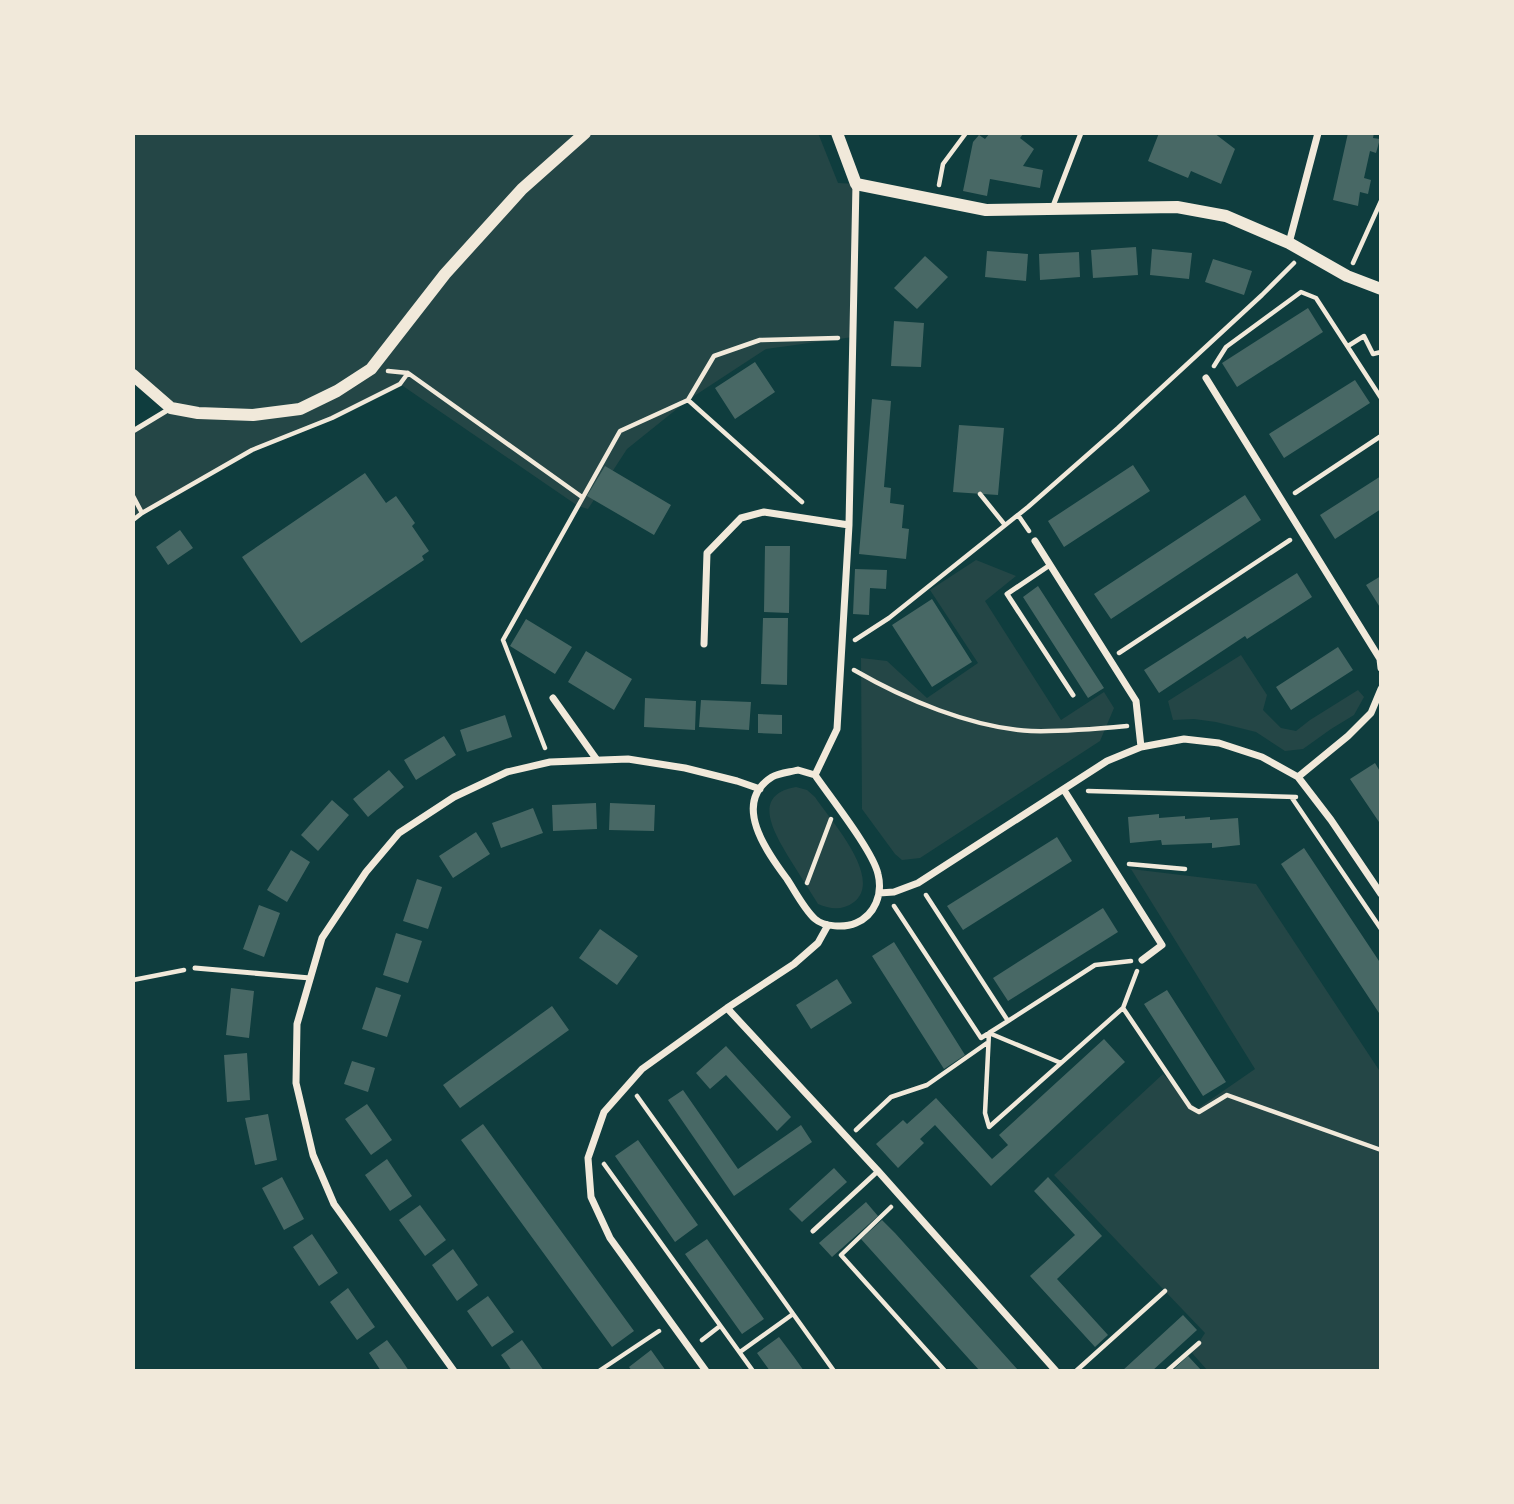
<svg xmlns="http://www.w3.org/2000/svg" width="1514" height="1504" viewBox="0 0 1514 1504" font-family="Lato,sans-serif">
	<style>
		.green { fill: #244646 }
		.building { fill: #486865 }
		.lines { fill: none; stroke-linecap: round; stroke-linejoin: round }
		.path { stroke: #f1e9da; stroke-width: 4.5 }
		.service { stroke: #f1e9da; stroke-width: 5 }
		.minor { stroke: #f1e9da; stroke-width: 7 }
		.tertiary { stroke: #f1e9da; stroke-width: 12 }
	</style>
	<rect width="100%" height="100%" fill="#0f3d3e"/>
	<!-- green -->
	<path class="green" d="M133 133H818L838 183 856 184 853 337 766 349 688 400 627 449 588 509 578 506 400 384 332 418 252 450 133 520V431L171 408 133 375Z
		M976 560 1016 576 985 601 1061 720 1104 692 1114 708 1100 741 920 858 902 860 895 854 862 809 861 658 887 661 927 698 978 663 930 590Z
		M1241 655 1267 695 1263 710 1281 728 1296 731 1310 720 1358 690 1364 697 1354 715 1331 729 1303 749 1285 751 1256 732 1216 722 1194 719 1173 720 1168 701Z
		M796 787 807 790 815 797C830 820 884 878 854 902 842 911 830 909 818 904 809 890 800 875 791 861 777 837 748 795 796 787Z
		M1131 869 1256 884 1381 1073V1371H1208L1192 1353 1205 1333 1054 1175 1163 1074 1197 1109 1255 1069Z"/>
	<!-- building -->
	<path class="building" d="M990 133 1023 134 1020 138 1034 149 1023 166 1043 170 1040 188 990 179 987 196 963 191 973 142 979 135 985 139Z
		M1159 133H1214L1235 149 1221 184 1191 171 1188 178 1148 161Z
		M1348 133H1374L1373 138 1380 139 1376 153 1370 151 1364 178 1371 180 1368 194 1360 192 1358 206 1333 200Z
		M1136 247 1138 275 1093 278 1091 250Z
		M1152 249 1192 253 1189 279 1150 275Z
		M987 251 1028 254 1026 281 985 277Z
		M1079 252 1080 277 1040 280 1039 254Z
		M925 256 948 277 917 309 894 288Z
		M1213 259 1252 271 1244 295 1205 282Z
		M1308 308 1323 332 1237 387 1222 363Z
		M894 321 924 323 921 367 891 366Z
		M755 362 775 392 735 419 715 388Z
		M1355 380 1370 403 1284 458 1269 434Z
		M872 399 891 401 884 487 891 488 890 503 904 505 902 528 909 529 906 559 859 554Z
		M959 425 1004 428 998 495 953 492Z
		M1133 465 1150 491 1064 547 1048 521Z
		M605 466 671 505 654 535 587 496Z
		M365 473 386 503 396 496 415 523 412 526 429 551 422 556 424 560 301 643 242 557Z
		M1381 476V509L1335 539 1320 515Z
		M1245 495 1261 520 1111 619 1094 594Z
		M180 530 193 548 168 565 156 547Z
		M765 546H790L789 613 764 612Z
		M855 569 887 570 886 589 870 588 869 615 853 614Z
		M1297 573 1312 597 1247 639 1245 636 1159 693 1144 670Z
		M1381 576V609L1366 585Z
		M1038 586 1104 688 1088 698 1023 597Z
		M932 599 972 662 932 687 892 625Z
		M763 618H788L787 685 761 684Z
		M526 619 572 647 555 674 510 646Z
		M1338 647 1353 670 1291 710 1276 687Z
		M586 651 632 679 614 710 568 682Z
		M645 698 696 701 695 730 644 727Z
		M701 700 751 702 749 730 699 727Z
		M758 714 782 715V734L758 733Z
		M505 715 512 737 467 752 460 730Z
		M444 736 456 755 416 780 404 760Z
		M1375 763 1381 773V825L1350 779Z
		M389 770 404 787 368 817 353 799Z
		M332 800 349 815 318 851 301 835Z
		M596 803 597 829 553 831 552 805Z
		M610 803 655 805 654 831 609 830Z
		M533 808 543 833 501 848 492 823Z
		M1159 814V818L1185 816V819L1210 817V820L1238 818 1240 845 1212 848V843L1162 845 1161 840 1130 843 1128 817Z
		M476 832 490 854 453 878 439 856Z
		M1057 837 1072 861 963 930 947 906Z
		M1304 848 1381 964V1016L1281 864Z
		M291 850 310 862 287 902 267 890Z
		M417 879 442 887 428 929 403 921Z
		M259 905 280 913 264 957 243 949Z
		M1103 908 1118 932 1008 1001 993 978Z
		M600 929 638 956 617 985 579 958Z
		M396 933 422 941 408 983 383 975Z
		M894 942 965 1055 944 1069 872 956Z
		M837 979 852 1003 811 1029 796 1005Z
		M376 987 401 995 387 1037 362 1029Z
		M231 988 254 991 249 1038 226 1035Z
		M1167 990 1226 1082 1203 1096 1144 1004Z
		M552 1006 569 1030 460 1108 443 1085Z
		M1104 1039 1125 1062 991 1186 935 1125 920 1139 924 1143 898 1168 876 1144 903 1120 907 1124 936 1098 992 1159 1008 1145 999 1135Z
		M726 1046 791 1117 777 1131 726 1075 710 1089 696 1073Z
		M247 1053 250 1100 227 1102 224 1055Z
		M352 1061 375 1068 368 1092 344 1084Z
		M683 1090 738 1169 801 1125 812 1142 734 1196 668 1100Z
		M367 1104 392 1140 371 1155 345 1119Z
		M268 1114 277 1160 255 1165 245 1118Z
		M483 1124 634 1331 612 1347 461 1140Z
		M638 1140 698 1225 675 1242 615 1156Z
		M387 1159 412 1196 390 1211 365 1175Z
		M834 1168 847 1182 802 1222 789 1209Z
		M282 1177 304 1219 284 1230 262 1188Z
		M1048 1177 1102 1236 1057 1279 1108 1335 1095 1347 1030 1276 1075 1235 1034 1191Z
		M866 1202 878 1216 832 1257 819 1243Z
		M420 1205 446 1240 425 1256 399 1220Z
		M882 1220 895 1233 1019 1371H980L969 1359 861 1239Z
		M312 1234 338 1273 319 1286 293 1247Z
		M707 1239 764 1319 742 1334 685 1254Z
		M453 1249 478 1285 457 1301 432 1265Z
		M348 1288 375 1327 357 1340 330 1302Z
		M488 1296 514 1332 492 1347 467 1311Z
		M1183 1315 1197 1330 1152 1371H1122Z
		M779 1337 794 1357 804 1371H770L757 1353Z
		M387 1340 401 1359 409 1371H381L369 1353Z
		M522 1340 535 1358 544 1371H512L501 1355Z
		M651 1350 666 1371H632L629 1367Z
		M1188 1356 1202 1371H1176L1174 1369Z"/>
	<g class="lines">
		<!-- path -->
		<path class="path" d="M939 185 943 164 966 133
			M1353 263 1381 201
			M1348 346 1364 336 1373 354 1381 352
			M1214 366 1226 347 1301 292 1316 298 1381 398
			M388 371 408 373 582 497
			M688 400 802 502
			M1295 493 1381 436
			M980 494 1005 525
			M133 496 142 513 133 520
			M142 513 252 450 332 418 400 384 408 373
			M1018 515 1029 531
			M855 640 889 618 1028 507 1118 428 1262 295 1294 263
			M1119 653 1290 540
			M854 670C904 699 972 728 1031 731 1063 732 1095 729 1127 726
			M545 748 503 640 620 431 688 400 714 356 760 340 838 338
			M1088 791 1296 797
			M1292 798 1381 929
			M1129 864 1185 869
			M807 883 831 819
			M894 906 981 1038 1008 1021 926 895
			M1137 971 1123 1008 1190 1107 1199 1112 1227 1095 1381 1150
			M133 980 184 970
			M1008 1021 1095 965 1131 961
			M1061 1063 989 1033 985 1113 989 1127 1123 1008
			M637 1096 834 1371
			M856 1130 891 1097 927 1085 987 1043
			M604 1164 753 1371
			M891 1207 841 1255 945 1371
			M702 1340 720 1326
			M740 1352 793 1314
			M599 1371 659 1331
			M1076 1371 1165 1291
			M1167 1371 1199 1343"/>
		<!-- service -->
		<path class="service" d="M1053 206 1081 133
			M133 431 171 408
			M1050 565 1007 594 1073 695
			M195 968 310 978
			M813 1231 878 1171"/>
		<!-- minor -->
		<path class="minor" d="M1289 243 1318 133
			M1206 378 1380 659 1381 668
			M1035 541 1136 701 1141 747
			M704 644 707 553 741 518 764 512 849 525
			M553 698 597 760
			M798 770 815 775C830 797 873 851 878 874 883 894 875 915 856 923 845 928 824 927 815 919 804 909 795 891 787 879 767 852 731 803 772 777 779 773 791 772 798 770Z
			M815 775 837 729 849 525 856 184
			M1298 777 1348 736 1371 713 1381 689
			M1064 790 1162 945 1142 960
			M879 893 894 892 918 883 1107 761 1141 747 1184 739 1219 743 1262 757 1298 777 1331 820 1381 894
			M727 1008 878 1171 1056 1371
			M454 1371 334 1204 313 1155 296 1083 297 1024 322 938 366 872 399 833 454 797 507 772 550 762 628 759 685 768 737 781 760 789
			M706 1371 610 1238 591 1197 588 1158 604 1112 642 1069 727 1008 794 964 818 943 828 925"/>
		<!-- tertiary -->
		<path class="tertiary" d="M837 133 856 184 986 210 1177 207 1226 216 1289 243 1347 276 1381 289
			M133 375 171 408 198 413 253 415 300 409 337 391 371 369 445 274 522 189 585 133"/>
	</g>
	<!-- border -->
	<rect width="1514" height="1504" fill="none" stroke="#f1e9da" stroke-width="270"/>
</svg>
